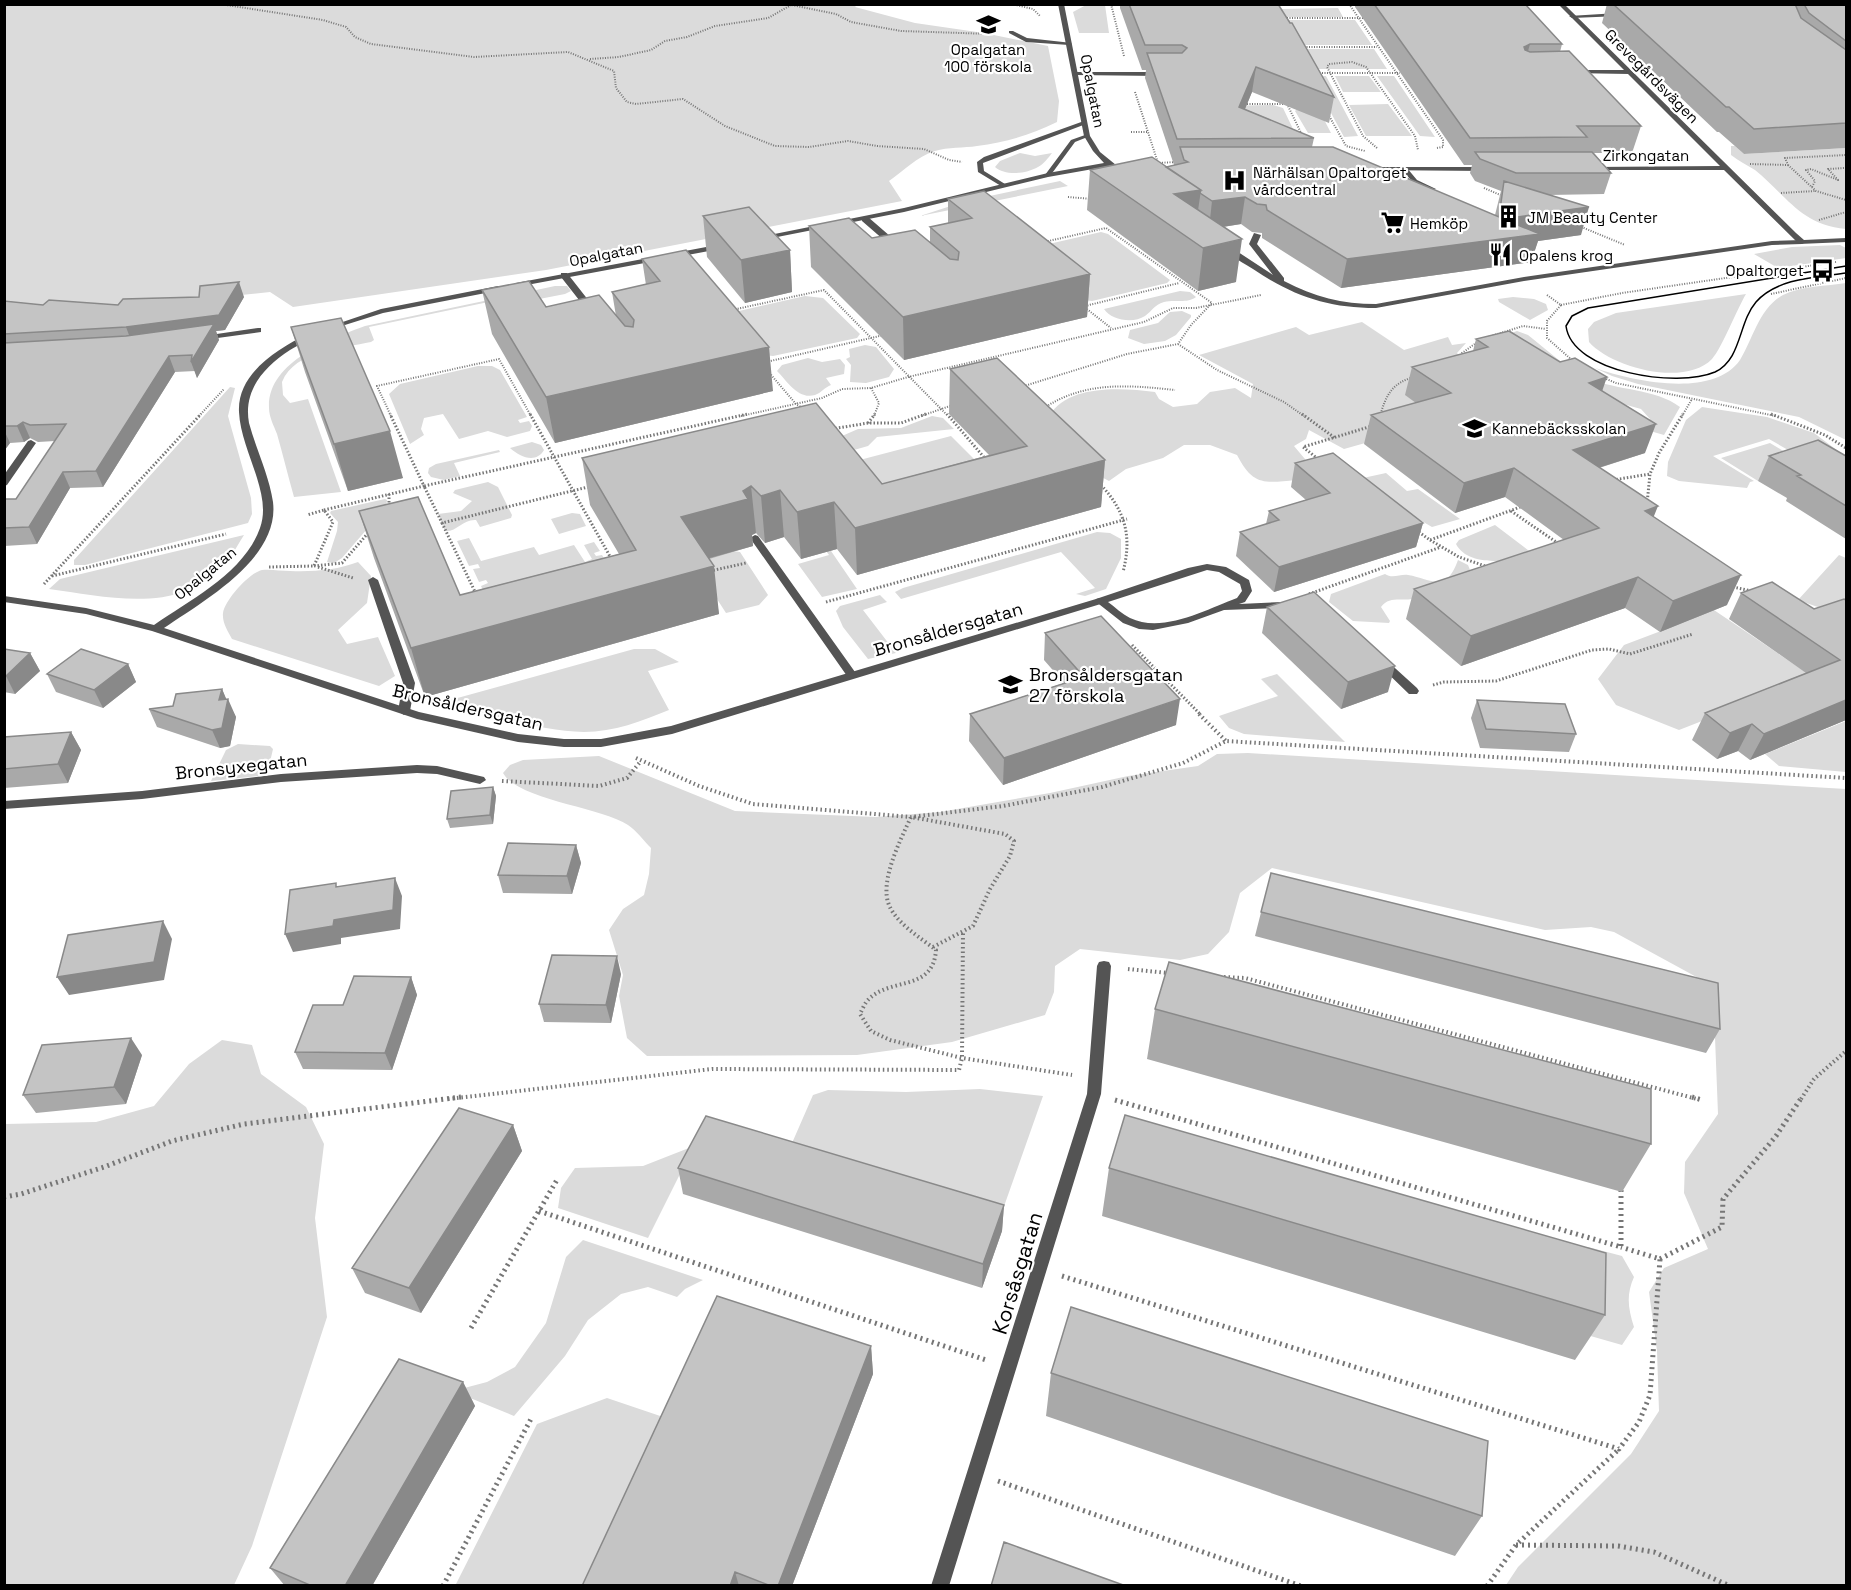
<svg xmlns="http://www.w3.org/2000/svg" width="1851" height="1590" viewBox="0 0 1851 1590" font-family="'Space Grotesk',sans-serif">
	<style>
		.green { fill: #dbdbdb }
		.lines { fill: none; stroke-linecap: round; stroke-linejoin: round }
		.path-far3 { stroke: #767676; stroke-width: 2; stroke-dasharray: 1 1.5; stroke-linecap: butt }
		.path-far2 { stroke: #767676; stroke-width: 3; stroke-dasharray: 1.5 2; stroke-linecap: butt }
		.path-far1 { stroke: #767676; stroke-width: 4; stroke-dasharray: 1.5 3; stroke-linecap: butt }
		.path { stroke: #767676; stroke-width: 5; stroke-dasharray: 2 4; stroke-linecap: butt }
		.service { fill: #545454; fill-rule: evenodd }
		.minor { fill: #545454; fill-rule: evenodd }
		.tram { stroke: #000; stroke-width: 1.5 }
		.wall { fill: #a9a9a9 }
		.shaded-wall { fill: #898989 }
		.building { fill: #c4c4c4; stroke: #898989; stroke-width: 1.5 }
		.labels { text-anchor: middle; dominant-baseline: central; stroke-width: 4.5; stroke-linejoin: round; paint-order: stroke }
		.far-poi-label { font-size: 15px; fill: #000; stroke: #fff; text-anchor: start }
		.far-street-label { font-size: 15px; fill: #000; stroke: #fff }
		.street-label { font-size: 18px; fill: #000; stroke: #fff }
		.poi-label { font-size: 18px; fill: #000; stroke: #fff; text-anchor: start }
		.near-street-label { font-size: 21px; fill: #000; stroke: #fff }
	</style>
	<rect width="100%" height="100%" fill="#fff"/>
	<!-- green -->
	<path class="green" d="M1088 4 1105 5 1109 33H1079L1073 12Z
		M4 5H857L855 7 915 23 984 33 1048 46 1059 101 1057 122C1031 135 1006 142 977 146 964 148 948 147 935 151 916 157 905 170 889 181L902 201 546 270 293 307 270 292 83 311 4 303Z
		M1338 8 1343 17H1286L1281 9Z
		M1280 20H1355L1372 45H1295Z
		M1296 49H1374L1387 69H1307Z
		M1311 76H1326L1358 136 1344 137Z
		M1335 76H1369L1381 92H1343Z
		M1377 76H1394L1435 137 1420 136Z
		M1388 104 1412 136H1366L1349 105Z
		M1273 105 1283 108 1293 129 1283 134 1215 106Z
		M1317 106 1331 133H1308L1295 111 1298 108Z
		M1731 146H1735L1744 154 1846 148V229C1801 225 1787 196 1755 170 1747 165 1739 161 1731 155Z
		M1020 153 1035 156 1052 153C1048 158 1044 164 1038 167 1026 174 1005 176 995 167L1000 161Z
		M1060 181 1068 186 920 216 966 201Z
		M1101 232 1108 234 1170 280 1167 283 1092 301 1084 300 1027 249Z
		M1840 245 1846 248V258L1778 268 1754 254 1792 247Z
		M1846 283V440L1799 417 1638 384 1612 376 1595 368C1632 381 1713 399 1740 360 1753 339 1759 308 1783 295 1801 286 1827 286 1846 283Z
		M555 286H567L571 291 565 294 529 301 522 295 369 327 374 340 371 342C343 348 295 350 282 382L283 395 290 403 308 399 341 492 294 497C288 476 283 455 277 434 274 426 269 417 269 408 267 362 330 339 365 326Z
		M1180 291 1190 292 1196 297C1187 304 1175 299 1164 302 1154 305 1152 311 1145 316 1133 324 1111 320 1104 309Z
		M1746 294C1737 309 1722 348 1712 359 1685 387 1612 368 1589 342L1588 329 1594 322 1616 313Z
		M805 296 823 298 860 334 857 338 773 356 763 355 730 317 739 311Z
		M1513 297 1534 299 1546 304 1548 310 1530 320 1499 302 1498 299Z
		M1182 311 1191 315V317L1176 335 1165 341 1144 344 1128 338 1130 330 1158 323 1170 312Z
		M1362 322 1404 350 1448 337 1452 345 1466 343 1457 353 1460 357 1406 395 1443 421 1344 449 1309 430 1306 439 1294 446 1310 465 1296 480C1264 483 1253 486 1237 455L1210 445H1184L1163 458 1126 469 1109 481 1090 471 1049 416C1069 384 1121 388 1155 392L1159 399 1173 407 1197 404 1210 392 1235 388 1251 398 1253 384 1199 355 1296 327 1309 335Z
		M1517 331 1528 335C1547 350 1567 369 1588 378 1617 391 1655 388 1680 407L1664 435 1650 431V419L1641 409 1623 404 1486 342Z
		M865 345 876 347 894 369 889 377 866 383 850 382 851 365 846 359 850 357 849 349Z
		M808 358 822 362 840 359 845 365 844 374 826 378 831 385C825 387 821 393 815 395 798 400 787 381 777 371L782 365Z
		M478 366H492L500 370 527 417 518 420 520 423 529 421 532 426 530 431 507 437 488 431 459 439 443 414 424 418 421 429 424 435 410 444 389 394 400 384Z
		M230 387 235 388 228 416 251 498 252 514 248 523 85 565H74V560Z
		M1702 407 1767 417 1814 433 1846 457 1844 482 1769 439 1713 456 1754 481 1750 482 1747 488 1679 481 1667 476 1668 462 1686 420Z
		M932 416 943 418 954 429 877 437 868 446 854 450 842 436 858 429 901 428Z
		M951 436 983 468 882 497 852 462Z
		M532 442 541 445 544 450C536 464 520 457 510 448Z
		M1770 443 1807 465 1758 481 1721 458Z
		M499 450 500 452 454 463 460 476 444 480 431 477 428 473 429 468 436 464Z
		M1386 473 1407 491 1418 489 1460 519 1432 527 1401 509 1363 478Z
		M488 482 498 487 512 515 511 518 480 527 476 520C463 519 457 532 445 531L438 514 461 511 472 501 453 493 455 490Z
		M385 499 387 500 386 507 342 558 334 563 327 562 337 531 338 522 330 513 331 511Z
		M803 510 857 589 822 597 798 564 829 555 804 521Z
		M572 513 580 514 586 526 559 534 551 519Z
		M668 523 717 549 740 552 768 595 759 605 726 613Z
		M1495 525 1537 557C1515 560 1469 569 1456 544L1459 540Z
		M1097 532 1110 533 1121 539V558L1106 589 1085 596 1076 594 1095 588 1061 552 901 599 895 592 903 588Z
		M244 535C238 544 233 554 227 562 183 616 108 597 49 589L60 579Z
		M469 538 481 561 534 547 539 555 574 545 585 562 592 559 584 545 594 542 600 551 594 553 596 556 602 555 616 579 493 612 481 586 488 583 486 580 479 582 473 569 480 568 478 564 469 566 457 541Z
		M1839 555 1846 558V617L1798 600Z
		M1458 560 1468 565 1472 575C1453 583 1432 595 1412 599 1401 601 1389 596 1381 607L1390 621 1389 623 1353 621 1329 602 1331 594 1385 574C1392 579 1400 574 1408 575 1432 579 1446 594 1458 560Z
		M358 562 371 576 367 603 338 630 347 644 378 637 395 676 379 686 232 639C228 631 222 623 223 613 225 600 249 573 262 570 271 569 281 571 290 571 313 572 337 570 358 562Z
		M880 595 887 602 863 610 896 653 868 659 843 627 836 611 840 606Z
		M1711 608 1826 686 1702 721 1679 730 1616 705 1598 679 1624 645 1690 620Z
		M634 649H655L679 662 648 671 669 710C642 721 614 732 584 732 537 731 488 713 443 702Z
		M1277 674 1345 742 1244 734 1229 728 1219 716 1278 696 1261 679Z
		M1846 721V772L1779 766 1765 754Z
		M238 744 270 746 273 749 267 775 211 781 226 750Z
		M1248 753 1846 789V1585H1506L1518 1567 1631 1454 1659 1411 1657 1351 1649 1292 1664 1268 1708 1249 1684 1193 1685 1162 1718 1114 1713 986 1614 932 1591 927 1545 930 1272 868 1240 893 1229 932 1208 954 1180 960 1080 949 1055 966 1054 992 1045 1015 952 1042 857 1055 647 1056 627 1038 619 996 623 975 609 930 623 909 644 895 649 874 651 848C644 841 636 830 628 825 601 807 518 800 503 773L510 765 523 760 599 756 735 811 876 817 940 812 1050 793 1128 776 1198 766 1217 754Z
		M222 1040 252 1045 261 1074 306 1107 324 1144 315 1218 327 1317 252 1546 234 1585H5V1124L96 1122 154 1106 189 1064Z
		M980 1089 1043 1096 1002 1212 789 1150 813 1095 828 1090 906 1092Z
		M694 1146 648 1238 558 1208 561 1188 575 1168 643 1166Z
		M583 1240 703 1280 685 1289 677 1297 648 1287 621 1294 588 1320 565 1356 514 1416 453 1391 487 1382 515 1367 546 1323 566 1257Z
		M1588 1247 1622 1256 1634 1277C1626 1295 1628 1308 1634 1327L1622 1345 1587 1335Z
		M607 1398 675 1421 599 1585 455 1586 537 1424Z"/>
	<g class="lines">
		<!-- path-far3 -->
		<path class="path-far3" d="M220 4 323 20 346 27 355 37 371 44 474 57 568 52 614 71 616 88 627 102 636 104 683 99 725 126 775 146 809 147 848 141 877 146 924 149 949 160 962 162
			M1012 4 1033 9 1040 16
			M1111 4 1124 56
			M1349 4 1443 140V147L1437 148
			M792 5 836 14 851 22 901 31 992 34
			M1282 18H1367
			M1304 47H1377
			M590 59 619 57 651 50 665 41 687 37 715 26 768 18 793 4
			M1317 73H1400
			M1135 92 1158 163
			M1242 104H1286
			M1287 104 1302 135H1299
			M1328 114 1346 146 1365 151
			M1131 132H1147
			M1377 148 1363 136 1327 67 1329 64 1352 62 1366 67 1415 136 1418 150
			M1157 163 1177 162
			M1750 164 1788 165 1785 158 1846 155
			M1788 165 1816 191 1846 200
			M1812 187 1815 181 1806 170 1811 169 1838 180 1828 169 1845 168
			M1484 188 1505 197
			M1781 193 1815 191
			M1068 197 1092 199
			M1819 220 1846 212
			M1579 226 1625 245
			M1771 294 1846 278
			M1547 295 1561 305 1547 321V338L1573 361
			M1561 305 1622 293 1836 262
			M1083 306 1111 328
			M1085 306 1179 283
			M1488 337 1523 326 1546 329
			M1178 344 1217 370 1284 402 1304 416
			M1460 358 1462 353 1479 341
			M766 362 884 335
			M1604 378 1616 383 1776 416
			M1021 387 1127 354 1178 344 1191 325 1212 303 1106 228 1044 242
			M871 388 879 403 874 416
			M1044 408C1085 381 1128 385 1175 390
			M199 416 224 389
			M391 416 377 386 499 359 531 416
			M741 416 822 398 842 389 871 388 908 377 1144 322 1173 308H1196L1261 295
			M815 416 796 404 718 313 824 290 948 416
			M921 416 953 405
			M1380 416C1386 395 1392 383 1414 377
			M1682 416 1692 399"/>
		<!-- path-far2 -->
		<path class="path-far2" d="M530 414 612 560
			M813 414 820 419 824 431 856 480 893 521 1012 490 947 414
			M1302 414 1335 438
			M1771 414 1825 435 1846 448
			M1380 417 1381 414
			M868 423 875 414
			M832 429 868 423H901L926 414
			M1318 459 1303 447 1372 426
			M1613 480 1650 474
			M1101 485C1126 512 1132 537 1123 572
			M592 486 442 523 424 486 748 414
			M389 494V508
			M1647 504 1650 474 1659 453 1683 414
			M324 510 424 486 390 414
			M1511 511 1559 544
			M442 523 477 596
			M1416 530 1430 540 1523 506
			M1430 540 1459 557 1488 567
			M314 566 342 563 369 532
			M269 567 314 566 333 522 324 510 307 515
			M318 567 353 578
			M710 571 746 563
			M52 576 226 534
			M44 584 201 414
			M1733 587 1752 591
			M1309 594 1441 547
			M826 602 1127 519
			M1132 645 1201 715
			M1433 685 1444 682 1496 681 1592 650 1609 649 1630 654 1693 634"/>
		<!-- path-far1 -->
		<path class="path-far1" d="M1199 714 1226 741
			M636 758 699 786 753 804 911 817 1003 806 1102 787 1183 763 1226 741 1846 778
			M502 781 599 786 627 778 641 761
			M933 947 973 926 990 889 1010 856 1014 841 1005 834 911 817C901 839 879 881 889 905 897 924 921 938 936 950 933 993 889 976 867 1001 864 1005 862 1010 860 1014L871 1031 890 1040 962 1058 1072 1075
			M1128 969 1168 973
			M1224 977 1245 978 1697 1099
			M448 1099 712 1069 959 1070 962 1058 963 932
			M1801 1099 1814 1079 1846 1051"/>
		<!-- path -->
		<path class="path" d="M1692 1097 1702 1100
			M1115 1100 1621 1247V1190
			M4 1197 21 1194 104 1167 172 1141 244 1124 461 1097
			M539 1211 986 1360
			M1660 1259 1722 1227 1723 1199 1776 1136 1802 1097
			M1062 1276 1619 1449 1639 1422 1650 1395 1660 1259 1621 1247
			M471 1328 558 1178
			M998 1481 1301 1586
			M1516 1545 1618 1546 1654 1552 1730 1586
			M443 1586 532 1417
			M1487 1586 1516 1545 1618 1450"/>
		<!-- service -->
		<path class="service" d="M1618 13 1620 16 1572 18 1569 16Z
			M1009 31H1013L1027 38 1072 43 1069 45 1026 42 1009 33Z
			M1572 70H1629L1632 72 1629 74 1570 73Z
			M1076 72H1160L1163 74 1160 76 1074 75Z
			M1084 121 1087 123 1086 124 983 163 984 171 1005 184V186H1001L978 172 977 162 984 157Z
			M1085 135 1090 136 1075 142 1050 176H1046L1045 175 1071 140Z
			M1403 168H1407L1417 180 1436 189C1423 194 1409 179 1402 169Z
			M862 217H868L898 243V247H892L862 221Z
			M1254 233 1261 235 1257 244 1284 278V281C1314 297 1342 304 1376 304L1524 277 1772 241 1802 240 1806 242 1802 244 1772 245 1524 281 1376 308C1328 308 1293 296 1253 269 1243 263 1231 256 1222 248L1229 246 1273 275 1249 244Z
			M561 273H567L596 310V314H590L561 277Z
			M755 535 758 536 855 672 856 674 855 676H847L750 538Z
			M1207 564 1226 567 1249 580 1252 591 1245 602 1239 604 1282 602 1287 605 1282 608 1224 610 1188 623 1153 630 1139 629 1123 623 1095 601 1096 599 1188 568ZM1207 570 1219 572 1240 584 1242 591 1237 598C1207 609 1163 634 1130 618 1122 614 1115 607 1108 602Z
			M373 577 378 580 415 683 410 711 404 715 398 711 403 683 368 580Z
			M1381 658 1385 659 1417 688 1419 691 1417 694H1409L1377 663 1376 661Z"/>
		<!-- minor -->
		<path class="minor" d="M1058 4H1064L1090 136 1100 152 1116 165V167L1110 166 1048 177 904 212 757 241V237H760L904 208 1048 173 1104 163 1093 151 1084 136Z
			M1558 4H1564L1796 233 1804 240 1846 238V242L1799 244 1724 170H1591V168L1593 167 1720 166Z
			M1371 167H1486L1489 169 1486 171 1369 170 1368 169Z
			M722 244 726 246 725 248 516 287 512 285 516 283Z
			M498 286H501V290L383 313 329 330 325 328 381 309Z
			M258 328H261V332L203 340 199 338 203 336Z
			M307 334 314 336C307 342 298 345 290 350 264 367 243 390 249 423 256 449 269 475 273 502 280 559 203 601 164 628L419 712 518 734 564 739H601L671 726 1096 599 1100 598 1105 601 1104 603 672 734 601 747H564L518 742 417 719 152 631 86 614 4 602V596L86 608 154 625C191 599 244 573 260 528 266 511 262 495 257 478 251 458 240 434 239 412 237 373 277 350 307 334Z
			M31 440 36 443 7 485 4 486V475L28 441Z
			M417 765 437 766 484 777 486 780 480 784 437 774 417 773 281 782 142 799 4 809V801L142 791 281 774Z
			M1104 961 1109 962 1111 966 1101 1094 949 1586H931L1087 1094 1097 966 1099 962Z"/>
		<!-- tram -->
		<path class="tram" d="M1846 266 1588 308 1572 316 1566 326C1572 373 1678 388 1715 372 1742 359 1738 323 1756 302 1777 278 1817 277 1846 273"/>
	</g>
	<!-- wall -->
	<path class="wall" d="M1120 4H1278L1334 97 1329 123 1252 92 1245 109 1314 138 1312 147 1495 215 1501 191 1475 181 1470 173 1472 165H1464L1355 7V4H1525L1562 44 1560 52 1641 126 1632 153H1594L1611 173 1604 194 1549 195 1581 235 1538 241 1531 262 1341 288 1262 238V233L1252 232 1241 224 1223 227 1236 282 1198 291 1087 210 1090 170 1166 167 1174 165 1145 78 1146 70H1142L1120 8Z
		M1607 4H1795V6L1796 4H1846V148L1744 154 1719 132H1717L1602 23Z
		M948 199 1090 274 1087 317 904 360 811 267 809 226 872 238 930 242V227L948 223Z
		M703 216 790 250 792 292 745 303 707 257Z
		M642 259 773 391 555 443 492 334 482 290 546 307 616 316 612 292 646 285Z
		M244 297 225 330 216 331 219 340 197 378 195 371 175 372 103 487 70 488 37 544 4 546V499H16L55 441 38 442 30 438 24 442 10 443 4 451V301L43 305H118Z
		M291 327 403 478 348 491 305 372Z
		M1476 339 1602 391 1645 453 1599 468 1654 517 1727 605 1660 632 1625 608 1461 666 1406 619 1414 589 1564 540 1505 497 1455 513 1364 444 1371 415 1416 403 1405 395 1412 367 1473 351Z
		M950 369 1105 460 1101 507 857 575 837 549 801 559 784 537 765 543 756 533 752 535 753 546 709 559 719 614 425 697 374 558 359 511 460 595 619 554 590 505 582 458 882 484 989 455 949 414Z
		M1769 456H1846V539L1786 501 1787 498 1758 481Z
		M1295 463 1423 523 1416 547 1274 592 1236 556 1240 532 1266 524 1269 511 1306 500 1291 487Z
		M1741 593 1814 609 1844 599 1846 720 1750 760 1738 751 1717 759 1692 740 1705 713 1806 673 1729 619Z
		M1267 607 1388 692 1341 709 1262 633Z
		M1045 633 1176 725 1003 785 969 741 970 714 1064 683 1044 660Z
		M4 649 30 653 40 671 15 694 4 692Z
		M128 664 136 682 103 708 56 692 47 674Z
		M222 689 226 699 236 717 230 746 220 748 157 727 149 709 173 706Z
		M1477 700 1576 734 1569 752 1480 748 1471 718Z
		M71 732 81 750 68 783 4 788V737Z
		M493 787 496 796 493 824 450 828 447 819Z
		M576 845 581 863 572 894 503 893 498 875Z
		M1271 873 1720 1029 1706 1053 1255 936Z
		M621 974 611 1023 544 1022 539 1004Z
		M411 977 417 995 392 1070 303 1069 295 1052 343 1005Z
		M1155 1009 1651 1144 1622 1192 1147 1059Z
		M142 1055 126 1104 36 1113 23 1095Z
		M513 1125 522 1151 421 1313 365 1293 352 1268Z
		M678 1168 1004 1205 1002 1231 982 1288 683 1194Z
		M1109 1168 1605 1315 1575 1360 1102 1216Z
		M871 1346 873 1374 792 1586H582Z
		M1051 1373 1482 1516 1455 1556 1046 1416Z
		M463 1382 475 1406 372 1586H285L270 1568Z"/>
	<!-- shaded-wall -->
	<path class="shaded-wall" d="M1530 44 1523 69 1524 47Z
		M1256 67 1252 92 1235 133 1239 107Z
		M1201 190 1195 231 1174 194Z
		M1245 197 1241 224 1209 229 1212 201Z
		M1589 207 1581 235 1538 241 1531 262 1341 288 1347 259 1503 219Z
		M1242 239 1236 282 1198 291 1203 248Z
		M790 250 792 292 745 303 741 260Z
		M1090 274 1087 317 904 360 903 317Z
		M239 282 244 297 225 330 216 331 219 340 197 378 191 362 209 332 132 343 126 327Z
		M769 347 773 391 555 443 546 397Z
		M169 356 175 372 103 487 96 471Z
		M1607 377 1597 406 1589 383Z
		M23 422 30 438 24 442 17 426Z
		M1656 424 1645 453 1563 479 1573 450Z
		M4 430 10 443 4 451Z
		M390 431 403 478 348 491 334 444Z
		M1105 460 1101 507 857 575 855 528Z
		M1514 468 1505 497 1455 513 1464 483Z
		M63 472 70 488 37 544 29 527Z
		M751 486 756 533 752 535 753 546 688 564 681 517 743 491Z
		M780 490 784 537 765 543 761 496Z
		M834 502 837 549 801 559 797 512Z
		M1658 506 1646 536 1645 511Z
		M1423 523 1416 547 1274 592 1279 567Z
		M714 566 719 614 425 697 411 648Z
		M1741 575 1727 605 1660 632 1673 601Z
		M1638 577 1625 608 1461 666 1471 636Z
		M30 653 40 671 15 694 6 676Z
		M128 664 136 682 103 708 94 690Z
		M1395 666 1388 692 1341 709 1348 682Z
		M222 689 228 703V699L236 717 230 746 220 748 212 730Z
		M1180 699 1176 725 1003 785 1004 758Z
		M1846 700V720L1750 760 1764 734Z
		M1752 724 1738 751 1717 759 1730 733Z
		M71 732 81 750 68 783 58 764Z
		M493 787 496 796 493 824 490 815Z
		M576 845 581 863 572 894 567 876Z
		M395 878 402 896 400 929 341 938V944L293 952 285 934 334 920Z
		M163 921 172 939 164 980 69 995 57 977Z
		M617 956 621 974 611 1023 606 1005Z
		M411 977 417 995 392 1070 385 1053Z
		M131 1038 142 1055 126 1104 114 1087Z
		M513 1125 522 1151 421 1313 409 1288Z
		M1004 1205 1002 1231 982 1288 983 1264Z
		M871 1346 873 1374 792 1586H778Z
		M463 1382 475 1406 372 1586H345Z
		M735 1572 739 1586H730Z"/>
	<!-- building -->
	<path class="building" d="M1129 4H1278L1290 23H1292L1334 97 1256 67 1239 107 1314 138 1177 139 1147 53H1182L1187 48 1182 45H1145Z
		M1374 4H1525L1562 44H1530L1524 47 1525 50 1530 52 1569 51 1641 126H1577L1587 137 1470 138Z
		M1613 4H1795L1801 18 1846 50V123L1754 129 1729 107H1726Z
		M1804 4H1846V41L1809 13Z
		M1180 147H1333L1499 217 1504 181 1589 207 1503 219 1540 234 1347 259 1267 210 1266 205 1257 204 1245 197 1212 201 1200 193 1201 190 1166 167 1188 162 1184 160Z
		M1475 152H1592L1611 173H1516L1480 159Z
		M1152 157 1201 190 1174 194 1242 239 1203 248 1090 170Z
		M984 191 1090 274 903 317 809 226 849 218 872 238 915 230 950 259 958 260 959 252 930 227 972 218 948 199Z
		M749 207 790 250 741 260 703 216Z
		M686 250 769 347 546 397 482 290 529 281 546 307 599 295 625 326 633 327 634 320 612 292 660 281 642 259Z
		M239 282 219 315 126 327 4 334V301L43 305 49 300 118 305 123 299 199 297 200 286Z
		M341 318 390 431 334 444 291 327Z
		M214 324 191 362 192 355 169 356 96 471 63 472 29 527 4 528V499H16L66 424 30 425 23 422 17 426H4V343L126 336Z
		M1509 331 1560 362 1575 358 1607 377 1589 383 1656 424 1573 450 1658 506 1645 511 1741 575 1673 601 1638 577 1471 636 1414 589 1599 528 1514 468 1464 483 1371 415 1451 393 1412 367 1488 347 1476 339Z
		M997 358 1105 460 855 528 834 502 797 512 780 490 761 496 751 486 743 491 748 499 681 517 714 566 411 648 359 511 418 497 460 595 636 550 582 458 816 403 882 484 1027 446 950 369Z
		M1818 440 1846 456V506L1797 476 1801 475 1769 456Z
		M1333 453 1423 523 1279 567 1240 532 1279 520 1269 511 1330 493 1295 463Z
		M1772 582 1814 609 1844 599 1846 600V700L1764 734 1752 724 1730 733 1705 713 1840 660 1741 593Z
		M1314 592 1395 666 1348 682 1267 607Z
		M1101 616 1180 699 1004 758 970 714 1084 677 1045 633Z
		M4 649 30 653 6 676H4Z
		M81 649 128 664 94 690 47 674Z
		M222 689 219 700 228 699 222 728 212 730 149 709 173 706 176 694Z
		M1477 700 1565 704 1576 734 1486 729Z
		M71 732 58 764 4 769V737Z
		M493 787 490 815 447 819 451 791Z
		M508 843 576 845 567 876 498 875Z
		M1271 873 1718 983 1720 1029 1261 912Z
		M395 878 393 910 334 920 333 926 285 934 290 890 336 883V887Z
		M163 921 154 962 57 977 68 935Z
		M552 955 617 956 606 1005 539 1004Z
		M1169 962 1651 1089V1144L1155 1009Z
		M354 976 411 977 385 1053 295 1052 313 1005H343Z
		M131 1038 114 1087 23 1095 42 1045Z
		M459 1108 513 1125 409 1288 352 1268Z
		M1125 1115 1606 1253 1605 1315 1109 1168Z
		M706 1116 1004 1205 983 1264 678 1168Z
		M717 1296 871 1346 778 1586H771L735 1572 730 1586H582Z
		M1071 1307 1488 1441 1482 1516 1051 1373Z
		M399 1359 463 1382 345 1586H312L270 1568Z
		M1004 1542 1126 1586H991Z"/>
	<!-- icons -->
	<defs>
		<symbol id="school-bare" viewBox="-9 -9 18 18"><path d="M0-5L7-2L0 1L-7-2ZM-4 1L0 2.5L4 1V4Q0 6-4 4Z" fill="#000" stroke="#fff" stroke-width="2.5" paint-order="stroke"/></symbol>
		<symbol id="hospital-bare" viewBox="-9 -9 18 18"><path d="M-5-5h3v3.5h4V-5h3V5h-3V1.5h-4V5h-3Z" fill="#000" stroke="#fff" stroke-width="2.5" paint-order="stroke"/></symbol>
		<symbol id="building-bare" viewBox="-9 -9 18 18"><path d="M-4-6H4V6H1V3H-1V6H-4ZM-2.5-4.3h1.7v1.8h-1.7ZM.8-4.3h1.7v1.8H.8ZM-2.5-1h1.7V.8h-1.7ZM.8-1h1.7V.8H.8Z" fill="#000" stroke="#fff" stroke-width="2.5" paint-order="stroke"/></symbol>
		<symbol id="supermarket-bare" viewBox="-9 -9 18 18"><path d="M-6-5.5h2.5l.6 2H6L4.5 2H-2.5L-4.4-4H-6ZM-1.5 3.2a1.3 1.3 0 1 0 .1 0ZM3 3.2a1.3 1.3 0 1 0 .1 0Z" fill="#000" stroke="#fff" stroke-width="2.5" paint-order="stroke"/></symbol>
		<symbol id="restaurant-bare" viewBox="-9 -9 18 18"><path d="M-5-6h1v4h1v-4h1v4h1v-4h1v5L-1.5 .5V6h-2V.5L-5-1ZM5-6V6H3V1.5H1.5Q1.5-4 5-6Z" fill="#000" stroke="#fff" stroke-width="2.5" paint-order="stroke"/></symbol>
		<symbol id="bus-bare" viewBox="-9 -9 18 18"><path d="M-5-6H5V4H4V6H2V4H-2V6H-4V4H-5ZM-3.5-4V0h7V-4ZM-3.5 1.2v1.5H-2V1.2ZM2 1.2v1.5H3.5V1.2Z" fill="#000" stroke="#fff" stroke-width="2.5" paint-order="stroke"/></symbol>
	</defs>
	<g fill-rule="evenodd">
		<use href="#school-bare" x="972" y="8" width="33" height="33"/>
		<use href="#hospital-bare" x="1218" y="164" width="33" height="33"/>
		<use href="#building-bare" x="1492" y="200" width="33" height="33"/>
		<use href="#supermarket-bare" x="1376" y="206" width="33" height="33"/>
		<use href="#restaurant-bare" x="1484" y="238" width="33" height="33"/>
		<use href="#bus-bare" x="1806" y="254" width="33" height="33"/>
		<use href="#school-bare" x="1458" y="412" width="33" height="33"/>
		<use href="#school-bare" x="994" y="668" width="33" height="33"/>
	</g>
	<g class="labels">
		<!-- far-poi labels -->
		<g class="far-poi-label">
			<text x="988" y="49" text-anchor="middle">Opalgatan<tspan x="988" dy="17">100 förskola</tspan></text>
			<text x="1253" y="172">Närhälsan Opaltorget<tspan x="1253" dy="17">vårdcentral</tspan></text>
			<text x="1527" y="217">JM Beauty Center</text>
			<text x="1410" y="223">Hemköp</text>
			<text x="1519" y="255">Opalens krog</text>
			<text x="1804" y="270" text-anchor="end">Opaltorget</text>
			<text x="1492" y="428">Kannebäcksskolan</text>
		</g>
		<!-- far-street labels -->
		<g class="far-street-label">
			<text transform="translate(1652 76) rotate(45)">Grevegårdsvägen</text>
			<text transform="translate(1093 91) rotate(79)">Opalgatan</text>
			<text x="1646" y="155">Zirkongatan</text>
			<text transform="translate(606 254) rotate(-11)">Opalgatan</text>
			<text transform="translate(205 573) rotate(-39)">Opalgatan</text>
		</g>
		<!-- street labels -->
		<g class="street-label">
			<text transform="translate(948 629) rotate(-16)">Bronsåldersgatan</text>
			<text transform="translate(468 707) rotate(13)">Bronsåldersgatan</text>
			<text transform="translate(241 766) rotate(-6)">Bronsyxegatan</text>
		</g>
		<!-- poi labels -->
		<g class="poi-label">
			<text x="1029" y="674">Bronsåldersgatan<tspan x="1029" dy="21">27 förskola</tspan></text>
		</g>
		<!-- near-street labels -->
		<g class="near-street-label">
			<text transform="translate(1017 1273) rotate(-73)">Korsåsgatan</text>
		</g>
	</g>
	<!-- border -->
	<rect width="1851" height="1590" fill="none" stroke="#000000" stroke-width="12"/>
</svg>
